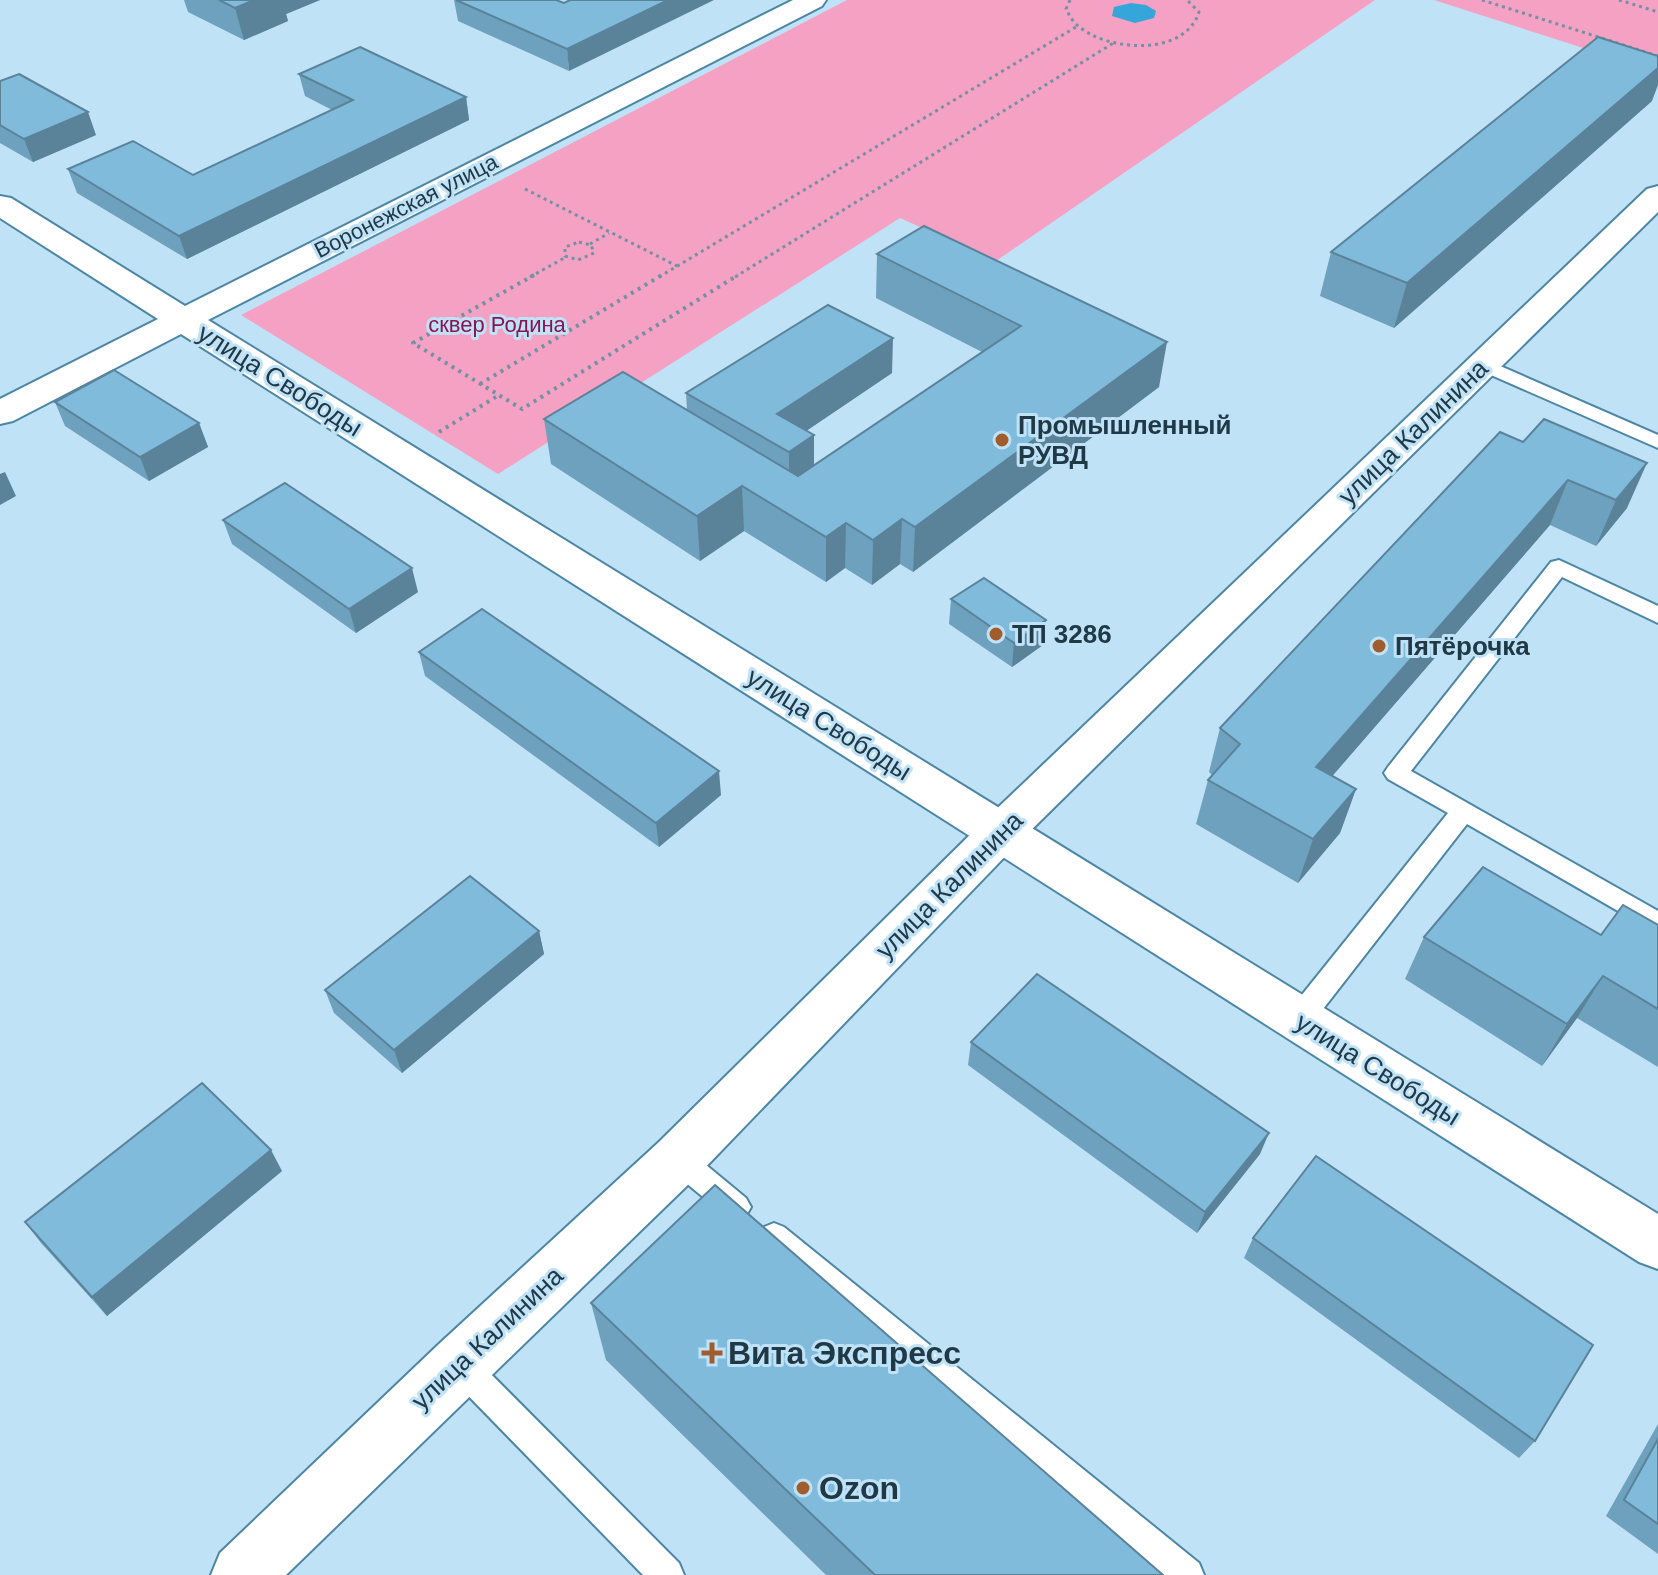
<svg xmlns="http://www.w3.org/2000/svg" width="1658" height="1575" viewBox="0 0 1658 1575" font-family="Arial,sans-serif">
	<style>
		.green { fill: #f5a1c4 }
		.water { fill: #35a6da }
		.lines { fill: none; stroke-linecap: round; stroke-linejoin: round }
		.lane-casing { stroke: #4c86a5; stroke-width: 4 }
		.street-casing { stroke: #4c86a5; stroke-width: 4 }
		.secondary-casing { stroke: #4c86a5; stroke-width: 4 }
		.path-far1 { stroke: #7391a2; stroke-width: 3; stroke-dasharray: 3 4; stroke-linecap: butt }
		.path { stroke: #7391a2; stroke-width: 4; stroke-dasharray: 3 5; stroke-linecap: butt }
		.lane { fill: #fff; fill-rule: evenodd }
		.street { fill: #fff; fill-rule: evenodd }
		.secondary { fill: #fff; fill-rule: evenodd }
		.wall { fill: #6ea1bd }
		.shaded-wall { fill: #5a839a }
		.building { fill: #80bbdc; stroke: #5a839a; stroke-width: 2 }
		.poi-dot { fill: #a05c2c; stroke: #c0e2f7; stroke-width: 3 }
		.labels { text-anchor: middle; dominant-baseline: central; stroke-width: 6; stroke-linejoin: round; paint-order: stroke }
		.far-street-label { font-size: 22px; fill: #203946; stroke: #c0e2f7 }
		.far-park-label { font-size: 22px; fill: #861653; stroke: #c0e2f7 }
		.street-label { font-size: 26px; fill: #203946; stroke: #c0e2f7 }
		.poi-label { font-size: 26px; font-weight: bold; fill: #203946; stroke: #c0e2f7; text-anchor: start }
		.near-poi-label { font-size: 32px; font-weight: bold; fill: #203946; stroke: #c0e2f7; text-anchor: start }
	</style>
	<rect width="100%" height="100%" fill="#c0e2f7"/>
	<!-- green -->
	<path class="green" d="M847 0H1375L996 261 900 218 498 474 241 315Z
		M1434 0H1658V72Z"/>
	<!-- water -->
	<path class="water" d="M1131 3 1146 5 1156 11 1154 18 1135 23 1112 16 1114 7Z"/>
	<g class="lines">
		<defs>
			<path id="lane" d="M1482 358 1658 435V448L1475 368 1473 364 1475 360Z
				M1559 560 1658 606V623L1562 577 1411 771 1658 911V934L1467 824 1309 1027 1299 1030 1289 1027 1286 1019 1289 1011 1448 813 1388 779 1384 773 1388 767 1551 562Z
				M678 1146 688 1150 746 1198 751 1207 746 1216 736 1220 726 1216 668 1168 664 1159 668 1150Z
				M774 1223 784 1227 1199 1563 1204 1575H1161L764 1247 759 1237 764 1227Z
				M459 1349 470 1353 679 1563 684 1575H643L448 1375 443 1364 448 1353Z"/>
			<path id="street" d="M1658 186V212L1017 844 697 1176 286 1575H211L220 1553 439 1344 659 1142 985 820 1647 189Z"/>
			<path id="secondary" d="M793 0H826L822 6 208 320 1658 1214V1269L1639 1262 181 334 13 421 0 424V399L158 319 0 218V196L11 198 185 306Z"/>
		</defs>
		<!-- lane casing -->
		<use href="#lane" class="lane-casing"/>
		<!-- street casing -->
		<use href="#street" class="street-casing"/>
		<!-- secondary casing -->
		<use href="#secondary" class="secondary-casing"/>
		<!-- path-far1 -->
		<path class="path-far1" d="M1070 0 1066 9C1069 14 1072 21 1077 25 1107 52 1185 57 1199 12L1187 0
			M1482 0 1658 56
			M1619 0 1658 12
			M525 189 677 266
			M579 242 591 245 594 253 578 260 565 256V247Z
			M590 244 609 233
			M530 277 566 257
			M659 277 1076 27
			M735 277 1115 42"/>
		<!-- path -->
		<path class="path" d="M534 275 413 343 522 409 738 275
			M480 384 662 275
			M439 432 499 395"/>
		<!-- lane -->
		<use href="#lane" class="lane"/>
		<!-- street -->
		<use href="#street" class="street"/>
		<!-- secondary -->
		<use href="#secondary" class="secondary"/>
	</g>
	<!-- wall -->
	<path class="wall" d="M184 0H320L286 14 288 21 244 40 188 12Z
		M454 0H556L564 3 569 71 458 21Z
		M299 74 466 97 469 120 187 259 77 193 68 169 193 175 332 110 305 96Z
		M0 81 96 135 33 162 0 143Z
		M1652 101 1394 328 1320 296 1331 252Z
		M877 254 1159 387 913 572 900 564 872 585 845 568 826 582 744 531 700 561 551 464 544 419 687 410 686 393 892 373 806 431 814 435V466L982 352 876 298Z
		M55 402 199 423 208 447 149 481 65 426Z
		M1544 419 1627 508 1596 546 1550 525 1332 776 1356 789 1340 833 1298 883 1196 824 1208 780 1212 775 1209 772 1220 728 1523 442Z
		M223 520 418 592 356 633 232 544Z
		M951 599 1046 620 1043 645 1012 667 949 624Z
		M419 652 721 795 659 847 425 676Z
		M1658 925V1067L1577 1018 1542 1066 1405 979 1424 937 1601 935Z
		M539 931 544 954 402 1073 334 1013 325 990Z
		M971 1042 1260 1154 1197 1233 968 1065Z
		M282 1171 107 1316 41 1243 25 1222Z
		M1253 1238 1535 1441 1519 1458 1244 1258Z
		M591 1303 1163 1575H826L606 1360Z
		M1658 1424V1554L1606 1516Z"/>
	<!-- shaded-wall -->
	<path class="shaded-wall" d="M254 0H320L286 14 288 21 244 40 235 8Z
		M668 0H714L569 71 567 49Z
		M1658 68V85L1652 101 1394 328 1407 283Z
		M466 97 469 120 187 259 179 236Z
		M88 112 96 135 33 162 24 139Z
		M893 338 892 373 781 448 777 414Z
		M1167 342 1159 387 913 572 915 527Z
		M199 423 208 447 149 481 140 457Z
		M814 435V471L789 488V452Z
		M1647 463 1627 508 1596 546 1616 500Z
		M5 472 16 496 0 505V474Z
		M1568 480 1550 525 1302 811 1316 767Z
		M742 486 744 531 700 561 697 516Z
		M902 519 900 564 872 585 873 540Z
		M846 523 845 568 826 582V537Z
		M412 568 418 592 356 633 349 609Z
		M1046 620 1043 645 1012 667 1014 643Z
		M719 771 721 795 659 847 656 823Z
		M1356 789 1340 833 1298 883 1313 839Z
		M539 931 544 954 402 1073 394 1050Z
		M1603 976 1577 1018 1542 1066 1567 1024Z
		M1269 1133 1260 1154 1197 1233 1205 1212Z
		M271 1150 282 1171 107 1316 92 1297Z"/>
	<!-- building -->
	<path class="building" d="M219 0H254L235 8Z
		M456 0H556L564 3 570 0H668L567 49Z
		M1598 37 1658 56V68L1407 283 1331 252Z
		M360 47 466 97 179 236 68 169 133 141 193 175 353 100 299 74Z
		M19 74 88 112 24 139 0 125V81Z
		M924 226 1167 342 915 527 902 519 873 540 846 523 826 537 742 486 697 516 544 419 623 372 798 476 1021 326 877 254Z
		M828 305 893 338 777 414 814 435 789 452 686 393Z
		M114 370 199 423 140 457 55 402Z
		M1544 419 1647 463 1616 500 1568 480 1316 767 1356 789 1313 839 1208 780 1240 744 1220 728 1500 432 1523 442Z
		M285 483 412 568 349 609 223 520Z
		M984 578 1046 620 1014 643 951 599Z
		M482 609 719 771 656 823 419 652Z
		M1483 867 1601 935 1623 905 1658 925V1009L1603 976 1567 1024 1424 937Z
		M470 876 539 931 394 1050 325 990Z
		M1037 974 1269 1133 1205 1212 971 1042Z
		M202 1083 271 1150 92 1297 25 1222Z
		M1316 1156 1593 1345 1535 1441 1253 1238Z
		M715 1185 1163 1575H875L591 1303Z
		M1658 1439V1524L1624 1500Z"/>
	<!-- markers -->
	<g class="poi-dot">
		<circle cx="1002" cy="440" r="8"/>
		<circle cx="996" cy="634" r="8"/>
		<circle cx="1379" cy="646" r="8"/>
		<path d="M708 1341h8v8h8v8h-8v8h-8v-8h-8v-8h8z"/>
		<circle cx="803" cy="1488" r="8"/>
	</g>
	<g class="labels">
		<!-- far-street labels -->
		<g class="far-street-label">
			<text transform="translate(406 206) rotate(-27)">Воронежская улица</text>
		</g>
		<!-- far-park labels -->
		<g class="far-park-label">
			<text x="497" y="324">сквер Родина</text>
		</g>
		<!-- street labels -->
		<g class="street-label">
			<text transform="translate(280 380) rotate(32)">улица Свободы</text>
			<text transform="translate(1413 432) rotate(-44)">улица Калинина</text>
			<text transform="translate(829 724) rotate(32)">улица Свободы</text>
			<text transform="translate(949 885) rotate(-45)">улица Калинина</text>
			<text transform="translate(1378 1069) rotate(32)">улица Свободы</text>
			<text transform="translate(487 1338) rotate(-43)">улица Калинина</text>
		</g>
		<!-- poi labels -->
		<g class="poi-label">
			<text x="1018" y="425">Промышленный<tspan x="1018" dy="30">РУВД</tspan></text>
			<text x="1012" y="634">ТП 3286</text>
			<text x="1395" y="646">Пятёрочка</text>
		</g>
		<!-- near-poi labels -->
		<g class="near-poi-label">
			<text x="728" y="1353">Вита Экспресс</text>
			<text x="819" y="1488">Ozon</text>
		</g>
	</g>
</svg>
